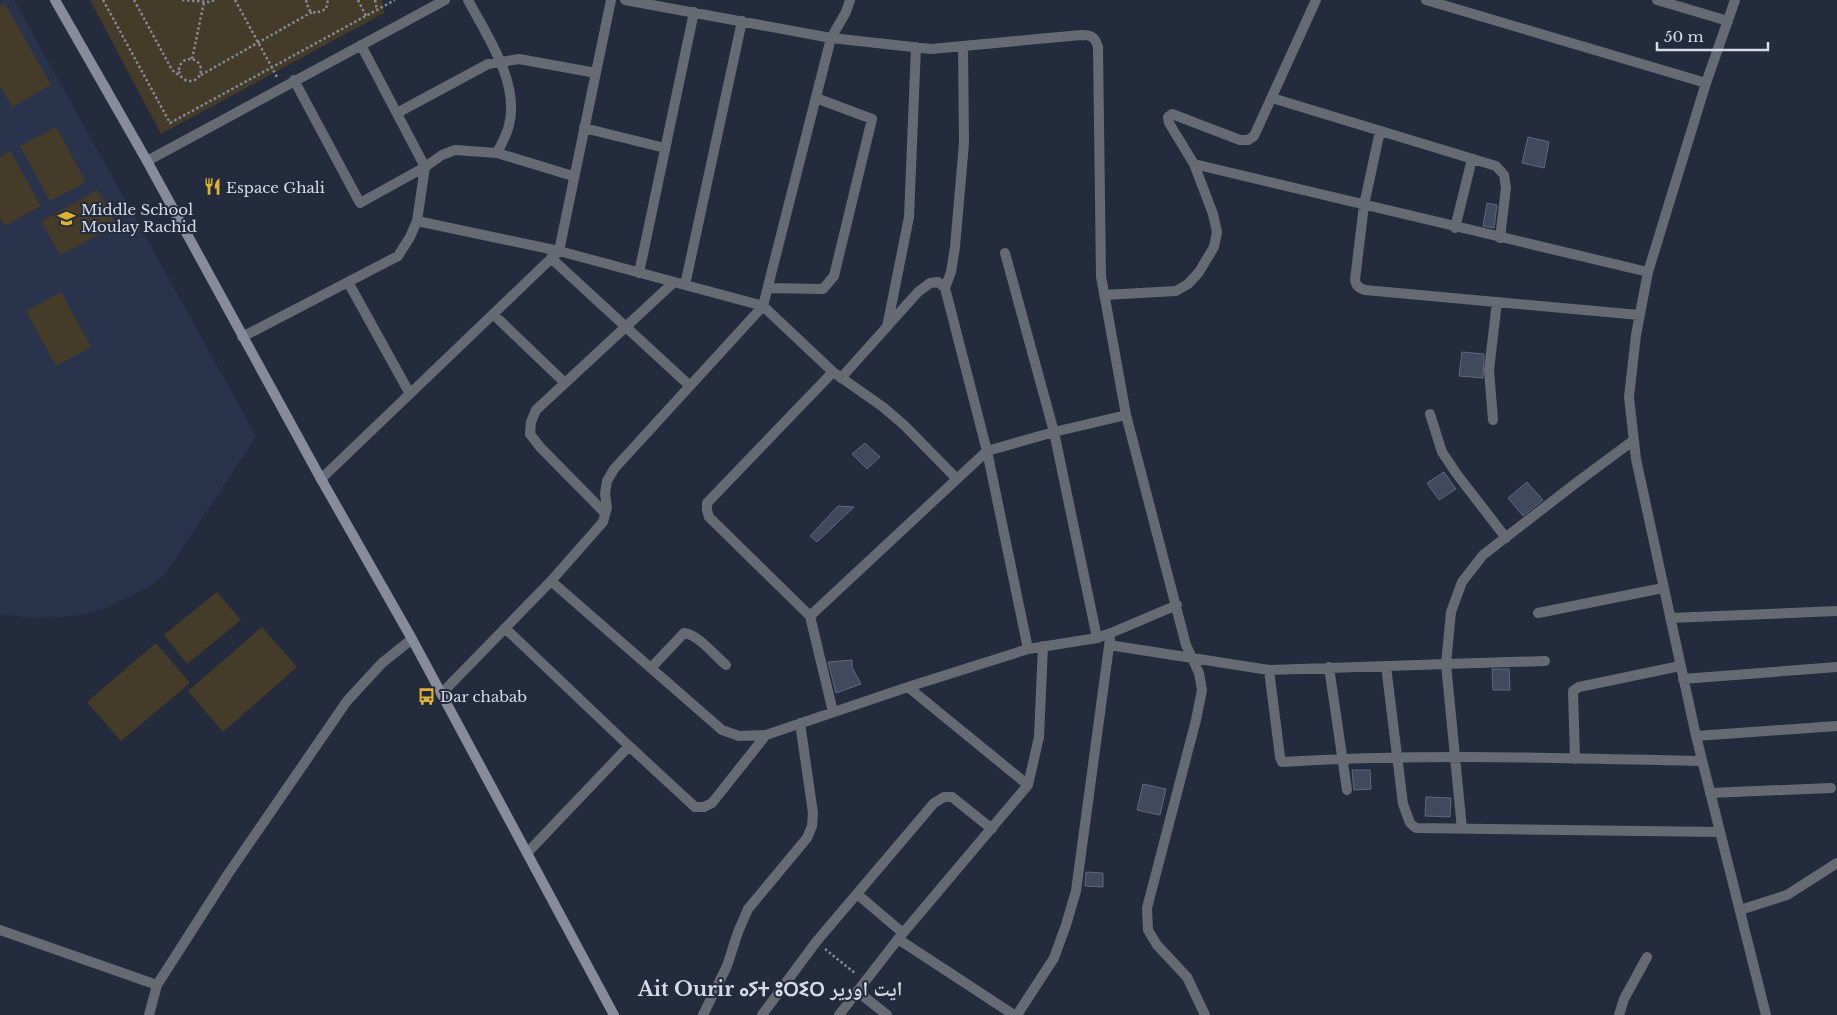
<svg xmlns="http://www.w3.org/2000/svg" width="1837" height="1015" viewBox="0 0 1837 1015" font-family="'Libre Baskerville','Noto Naskh Arabic','Noto Sans Tifinagh',serif">
	<style>
		.built { fill: #29334b }
		.green { fill: #443c28 }
		.building { fill: #41495d; stroke: #5f687e }
		.lines { fill: none; stroke-linecap: round; stroke-linejoin: round }
		.path { stroke: #838998; stroke-width: 2.5; stroke-dasharray: 2.5 2.5; stroke-linecap: butt }
		.minor { stroke: #656a73; stroke-width: 10 }
		.secondary { stroke: #868c9c; stroke-width: 10 }
		.labels { text-anchor: middle; dominant-baseline: central; stroke-width: 4; stroke-linejoin: round; paint-order: stroke }
		.poi-label { font-size: 15px; fill: #d5dae6; stroke: #232b3d; text-anchor: start }
		.district-label { font-size: 20px; font-weight: bold; fill: #d5dae6; stroke: #232b3d }
	</style>
	<rect width="100%" height="100%" fill="#232b3d"/>
	<!-- built -->
	<path class="built" d="M0 0H14L256 436 172 564 161 578 147 588 103 609 72 616 31 618 0 614Z"/>
	<!-- green -->
	<path class="green" d="M90 0H382L384 13 161 134Z
		M5 4 51 85 12 107 0 86V6Z
		M56 127 86 182 50 201 20 146Z
		M10 151 41 206 5 226 0 217V157Z
		M98 190 117 225 60 255 41 221Z
		M61 292 91 347 56 366 26 311Z
		M217 592 241 620 187 664 164 635Z
		M262 627 297 667 223 732 188 691Z
		M156 643 190 683 121 741 87 702Z"/>
	<!-- building -->
	<path class="building" d="M1528 137 1549 142 1544 168 1522 163Z
		M1487 203 1497 205 1494 228 1483 226Z
		M1462 352 1484 354 1483 378 1459 376Z
		M865 443 880 457 867 469 852 454Z
		M1444 472 1456 489 1439 500 1427 483Z
		M1527 482 1543 500 1523 516 1508 498Z
		M838 506 854 507 817 542 810 536Z
		M852 660V667L861 684 836 693 828 662Z
		M1492 669H1509L1510 690H1493Z
		M1352 770H1370L1371 789 1354 790Z
		M1143 784 1166 789 1160 815 1137 810Z
		M1426 797 1451 798 1450 817 1425 816Z
		M1086 872 1103 873V887L1085 886Z"/>
	<g class="lines">
		<!-- path -->
		<path class="path" d="M103 0 170 123 395 0
			M134 0 172 70 180 76
			M182 0 209 2 215 0
			M235 0 277 77
			M306 0 309 10 316 13 326 9 328 0
			M358 0 366 16
			M375 0 377 10
			M179 70a11 11 0 1 1 22 0a11 11 0 1 1-22 0Z
			M192 59 204 2
			M201 75 312 12
			M825 949 856 974"/>
		<!-- minor -->
		<path class="minor" d="M625 0 831 38 931 49 1081 35C1092 35 1095 37 1098 47L1101 276 1126 415 1186 645 1199 673 1202 690 1196 720 1147 908 1148 930 1157 945 1187 977 1205 1015
			M1426 0 1706 83
			M1657 0 1728 21
			M1735 0 1706 83 1648 272 1636 335 1629 397 1636 459 1696 736 1766 1015
			M294 80 360 203 425 167 442 155 455 150 497 153C501 144 507 135 509 125 520 83 487 36 468 0
			M1272 98 1496 166 1504 175 1506 188 1500 238
			M397 113 488 64 519 59 596 73
			M584 128 665 148
			M1380 131 1364 205 1355 280C1356 286 1359 288 1365 290L1639 315
			M497 153 573 176
			M147 161 445 0
			M1194 164 1648 272
			M417 221 559 251 763 306 833 372 707 503V510L709 517 810 616 833 712
			M1455 228 1472 159
			M1005 253 1054 432 1097 638
			M551 258 690 386
			M639 273 694 12
			M348 282 410 394
			M685 285 742 21
			M768 288 823 289 834 276 872 119 816 98
			M945 288 951 272 955 247 964 143 963 46
			M1104 295 1176 291 1188 284 1199 272 1214 247 1217 232 1213 214 1194 164 1169 123 1168 117 1172 114 1240 140H1248L1254 136 1316 0
			M493 314 565 383
			M887 327 909 217 916 47
			M242 337 398 256 410 237 417 221 425 167 361 45
			M836 374 883 407 904 425 957 479
			M841 378 918 292 930 283 938 282 945 288 987 451 1028 649
			M1430 414 1442 452 1456 473 1506 538
			M1493 420 1489 370 1497 302
			M321 479 559 251 611 0
			M605 513 540 447 530 434 531 422 536 410 674 282
			M551 581 722 730 739 736 766 735 908 687 1028 649 1097 638 1111 633 1177 605
			M1538 613 1663 588
			M810 616 987 451 1054 432 1126 415
			M1670 618 1837 611
			M505 628 629 746
			M1109 645 1269 670 1446 664 1451 612 1462 582 1483 555 1576 483 1634 440
			M1386 666 1403 804 1410 823 1416 828 1720 832
			M1329 667 1347 790
			M651 668 684 633C699 635 714 655 726 665
			M1269 670 1280 757 1282 762C1422 753 1562 758 1701 761
			M1683 679 1837 667
			M908 687 1028 785
			M441 694 551 581 603 522 607 507 605 494 607 481 614 469 763 306 831 38 846 12 850 0
			M1696 736 1837 726
			M1575 759 1573 691 1579 687 1680 666
			M1710 793 1831 788
			M1462 829 1446 664 1545 661
			M527 853 629 746 695 807H704L712 803 766 735
			M857 894 903 933
			M1740 910 1787 895 1837 863
			M0 930 157 985
			M898 939 1014 1015
			M857 991 887 1015
			M149 1015 157 985 228 874 347 701 382 663 412 639
			M703 1015 727 966 738 932 748 909 807 838 812 826 813 813 800 723
			M762 1015 816 942 934 803 944 797H952L992 829
			M839 1015 898 939 1028 785 1039 737 1043 646
			M1017 1015 1054 958 1066 925 1076 891 1110 639
			M1619 1015 1624 999 1647 957"/>
		<!-- secondary -->
		<path class="secondary" d="M55 0 147 161 321 479 412 639 614 1015"/>
	</g>
	<!-- icons -->
	<defs>
		<symbol id="restaurant-bare" viewBox="-9 -9 18 18"><path d="M-5-6h1v4h1v-4h1v4h1v-4h1v5L-1.5 .5V6h-2V.5L-5-1ZM5-6V6H3V1.5H1.5Q1.5-4 5-6Z" fill="#deb133" stroke="#232b3d" stroke-width="2.5" paint-order="stroke"/></symbol>
		<symbol id="school-bare" viewBox="-9 -9 18 18"><path d="M0-5L7-2L0 1L-7-2ZM-4 1L0 2.5L4 1V4Q0 6-4 4Z" fill="#deb133" stroke="#232b3d" stroke-width="2.5" paint-order="stroke"/></symbol>
		<symbol id="bus-bare" viewBox="-9 -9 18 18"><path d="M-5-6H5V4H4V6H2V4H-2V6H-4V4H-5ZM-3.5-4V0h7V-4ZM-3.5 1.2v1.5H-2V1.2ZM2 1.2v1.5H3.5V1.2Z" fill="#deb133" stroke="#232b3d" stroke-width="2.5" paint-order="stroke"/></symbol>
	</defs>
	<g fill-rule="evenodd">
		<use href="#restaurant-bare" x="200" y="174" width="25" height="25"/>
		<use href="#school-bare" x="54" y="206" width="25" height="25"/>
		<use href="#bus-bare" x="414" y="684" width="25" height="25"/>
	</g>
	<g class="labels">
		<!-- poi labels -->
		<g class="poi-label">
			<text x="226" y="187">Espace Ghali</text>
			<text x="81" y="209">Middle School<tspan x="81" dy="17">Moulay Rachid</tspan></text>
			<text x="440" y="696">Dar chabab</text>
		</g>
		<!-- district labels -->
		<g class="district-label">
			<text x="770" y="989">Ait Ourir ⴰⵢⵜ ⵓⵔⵉⵔ ايت اورير</text>
		</g>
	</g>
	<!-- scale -->
	<path d="M1657 42v8h111v-8" fill="none" stroke="#d5dae6" stroke-width="2.5"/>
	<text x="1664" y="42" font-size="15" fill="#d5dae6" stroke="#232b3d" stroke-width="4" paint-order="stroke">50 m</text>
</svg>
